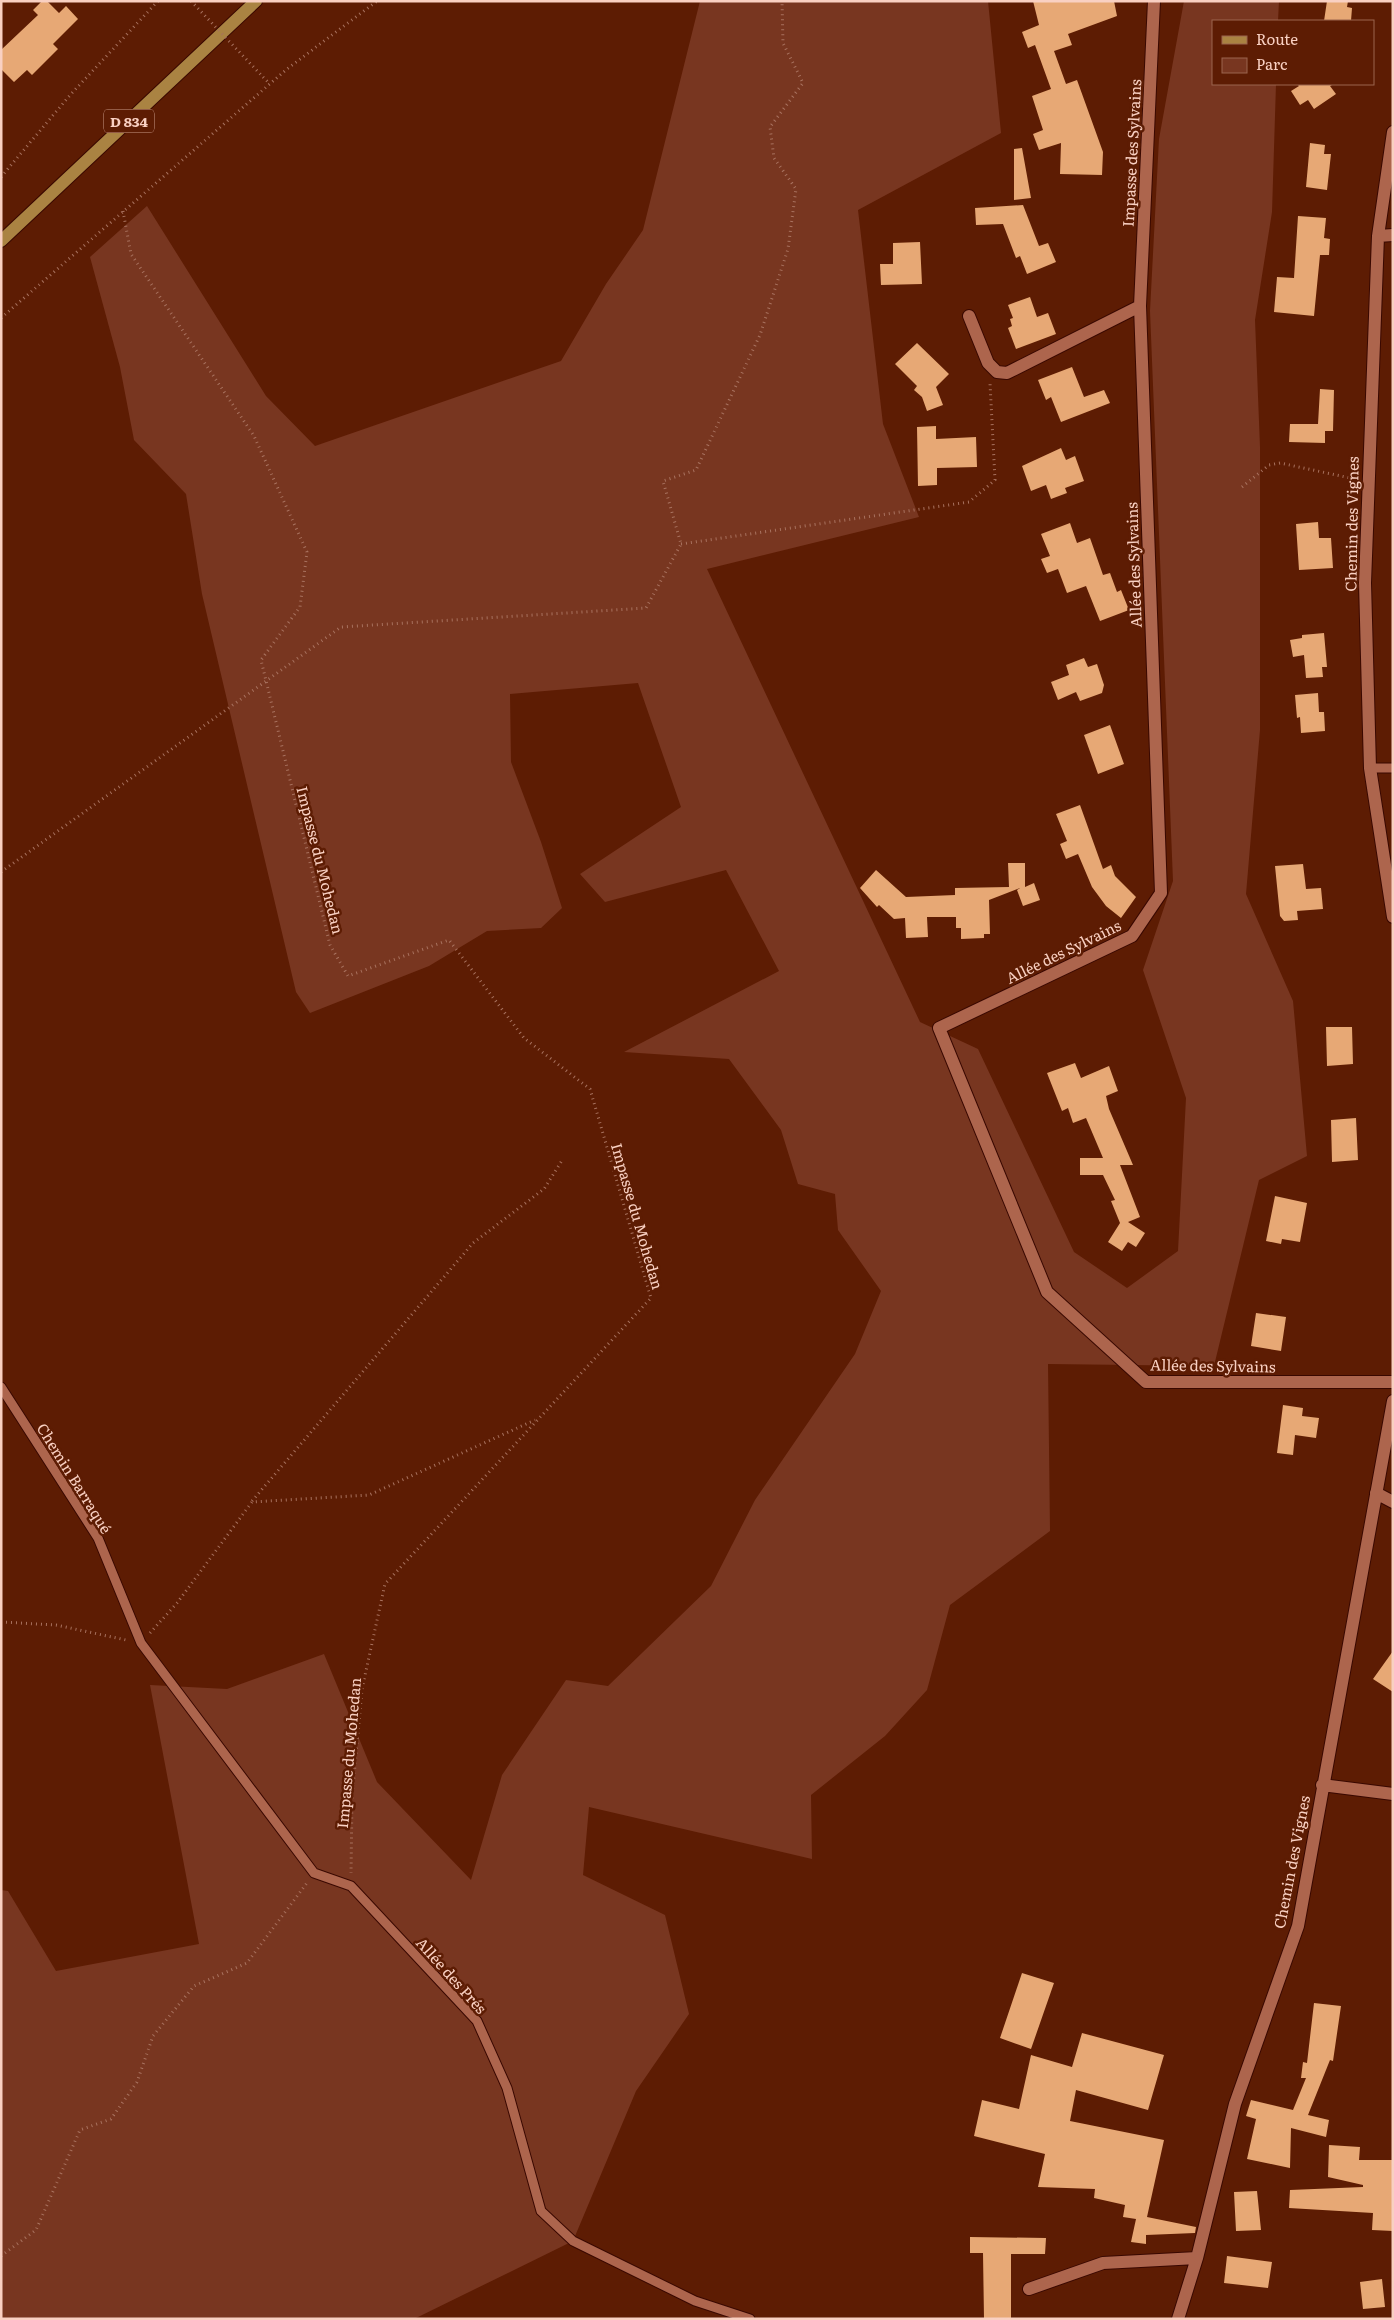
<svg xmlns="http://www.w3.org/2000/svg" width="1394" height="2320" viewBox="0 0 1394 2320" font-family="Literata,serif">
	<style>
		.green { fill: #783620 }
		.building { fill: #e7a875 }
		.lines { fill: none; stroke-linecap: round; stroke-linejoin: round }
		.lane-casing { stroke: #390800; stroke-width: 11 }
		.street-casing { stroke: #390800; stroke-width: 14 }
		.primary-casing { stroke: #390800; stroke-width: 14 }
		.path { stroke: #a8725f; stroke-width: 3; stroke-dasharray: 1 4; stroke-linecap: butt }
		.lane { stroke: #ad654d; stroke-width: 9 }
		.street { stroke: #ad654d; stroke-width: 12 }
		.primary { stroke: #aa8342; stroke-width: 12 }
		.path-bridge { stroke: #a8725f; stroke-width: 3; stroke-dasharray: 1 4; stroke-linecap: butt }
		.labels { text-anchor: middle; dominant-baseline: central; stroke-width: 5; stroke-linejoin: round; paint-order: stroke }
		.shield { fill: #5d1c03; stroke: #ca9a89; stroke-width: 1 }
		.shield-label { font-size: 14px; font-weight: bold; fill: #f9d0c2 }
		.street-label { font-size: 15px; fill: #f9d0c2; stroke: #5d1c03 }
	</style>
	<rect width="100%" height="100%" fill="#5d1c03"/>
	<!-- green -->
	<path class="green" d="M700 1H988L1001 133 858 210 883 424 919 517 707 569 920 1022 978 1049 1074 1252 1127 1288 1178 1251 1186 1098 1143 970 1173 881 1150 311 1159 139 1184 1H1279L1278 21H1213V84H1276L1272 212 1255 320 1260 447V730L1246 894 1293 1001 1307 1156 1259 1180 1214 1366 1048 1364 1050 1531 950 1605 927 1690 885 1736 811 1795 812 1859 589 1807 583 1875 665 1915 689 2014 636 2091 573 2241 414 2319H1V1890L8 1891 56 1971 199 1944 150 1685 227 1689 324 1654 377 1782 471 1880 502 1775 566 1680 608 1686 711 1586 755 1500 855 1354 881 1291 838 1230 835 1194 798 1184 781 1130 729 1059 624 1052 779 971 726 870 605 902 580 874 681 807 638 683 510 694 511 762 541 842 562 908 541 928 487 931 429 966 310 1013 296 992 202 594 186 494 134 440 120 367 90 257 147 206 266 396 315 446 561 361 606 284 643 230Z"/>
	<!-- building -->
	<path class="building" d="M42 1H47L59 13 66 6 78 19 53 44 58 49 32 75 27 70 14 82 1 69V50L38 15 33 10Z
		M1033 1H1114L1117 16 1068 34 1072 45 1054 51 1066 84 1077 80 1103 152 1102 175 1060 174 1061 143 1039 150 1033 134 1043 130 1032 96 1051 89 1035 45 1028 48 1022 32 1039 25Z
		M1327 1H1348L1347 7 1352 8 1351 21H1324Z
		M1297 84H1334L1330 86 1336 94 1314 109 1308 100 1300 105 1291 91 1299 86Z
		M1310 143 1325 145 1324 154H1331L1327 190 1306 187Z
		M1022 148 1031 198 1014 200V149Z
		M1023 205 1039 246 1048 243 1056 262 1027 274 1020 256 1016 258 1003 224 976 225 975 208Z
		M1298 216 1326 218 1324 238 1330 239 1329 255H1320L1314 316 1274 312 1277 277 1294 278Z
		M920 242 922 284 881 285 880 264H893V243Z
		M1030 297 1037 317 1048 313 1056 334 1016 349 1008 328 1012 326 1010 319 1013 318 1008 305Z
		M917 343 949 374 936 387 943 405 927 411 922 397 914 390 917 386 895 364Z
		M1072 367 1084 397 1104 390 1110 403 1061 422 1051 397 1046 400 1038 380Z
		M1320 389 1334 390 1333 431H1325V443L1289 442 1290 424H1318Z
		M936 426V439L976 437 977 467 937 468V485L918 486 917 427Z
		M1061 448 1066 460 1075 456 1084 481 1065 488 1067 493 1051 499 1046 485 1031 491 1022 466Z
		M1318 522 1319 538H1331L1333 568 1299 570 1296 524Z
		M1070 523 1077 543 1090 538 1103 575 1110 573 1117 592 1121 590 1129 610 1100 621 1086 586 1067 593 1058 569 1047 573 1041 559 1050 556 1041 534Z
		M1324 633 1327 667H1322L1323 677 1306 678 1304 655 1293 657 1290 640 1302 638V635Z
		M1084 658 1088 667 1097 664 1104 685 1102 693 1080 701 1076 692 1058 700 1051 682 1069 675 1066 665Z
		M1318 693 1319 712H1324L1325 731 1301 733 1300 717 1297 718 1295 695Z
		M1110 725 1124 764 1098 774 1084 735Z
		M1080 805 1103 869 1111 865 1115 876 1136 897 1121 918 1106 906 1092 887 1078 854 1066 859 1060 844 1067 841 1056 814Z
		M1008 863H1025V887L1034 883 1040 900 1023 906 1017 890 1020 888 989 900 990 934H984V938L961 939V928H956V917H927L928 937 906 938 905 918 894 919 879 905 877 907 860 888 876 870 906 897 955 895V888L1009 887Z
		M1303 864 1306 889 1321 888 1323 909 1297 911 1298 920 1284 921 1280 916 1275 866Z
		M1326 1027H1352L1353 1064 1327 1066Z
		M1075 1063 1081 1078 1109 1066 1118 1091 1106 1096 1109 1109 1133 1165H1120L1140 1217 1128 1222 1145 1233 1136 1247 1128 1242 1122 1251 1108 1242 1120 1223 1111 1201 1115 1200 1103 1175H1080V1158H1103L1086 1118 1073 1123 1068 1108 1062 1111 1047 1073Z
		M1356 1118 1358 1160 1332 1162 1331 1120Z
		M1275 1196 1307 1203 1300 1242 1282 1239 1281 1244 1266 1241Z
		M1256 1313 1286 1317 1281 1351 1251 1346Z
		M1283 1405 1303 1408 1302 1416 1319 1418 1316 1438 1295 1435 1293 1455 1277 1453Z
		M1393 1651V1692L1373 1679Z
		M1022 1973 1054 1983 1031 2049 1000 2038Z
		M1314 2003 1341 2006 1333 2061 1330 2060 1308 2115 1329 2120 1326 2137 1291 2128 1290 2168 1247 2159 1256 2119 1246 2116 1251 2100 1293 2110 1306 2078H1301L1303 2062 1307 2063Z
		M1082 2033 1164 2055 1148 2110 1076 2090 1070 2121 1164 2140 1147 2217 1196 2227 1195 2233 1146 2235V2244L1131 2242 1136 2219 1123 2217 1125 2205 1094 2198 1095 2189 1038 2187 1045 2154 974 2136 982 2100 1019 2109 1031 2055 1072 2067Z
		M1329 2145 1360 2147 1359 2160H1393V2231L1372 2230 1373 2213 1289 2208 1290 2190 1363 2187V2185L1328 2177Z
		M1257 2191 1261 2230 1236 2231 1234 2192Z
		M970 2237 1046 2238 1045 2254H1011V2319H984L983 2253H970Z
		M1227 2256 1272 2262 1268 2288 1224 2283Z
		M1382 2279 1385 2307 1363 2309 1360 2282Z"/>
	<g class="lines">
		<defs>
			<path id="lane" d="M1370 768H1393
				M1 1387 98 1538 141 1643 314 1873 351 1886 477 2021 507 2088 541 2211 573 2241 695 2301 750 2319"/>
			<path id="street" d="M1393 132 1378 236 1365 583 1370 768 1393 917
				M1378 236 1393 235
				M1140 306 1154 1
				M969 316 988 363 997 372 1007 373 1140 306 1161 893 1132 936 939 1028 1047 1292 1146 1382H1393
				M1376 1493 1393 1502
				M1322 1785 1393 1794
				M1029 2289 1103 2263 1197 2258
				M1178 2319 1197 2258 1235 2104 1298 1926 1393 1401"/>
			<path id="primary" d="M1 241 256 1"/>
		</defs>
		<!-- lane casing -->
		<use href="#lane" class="lane-casing"/>
		<!-- street casing -->
		<use href="#street" class="street-casing"/>
		<!-- primary casing -->
		<use href="#primary" class="primary-casing"/>
		<!-- path -->
		<path class="path" d="M263 77 270 84
			M1 177 71 94 158 1
			M123 211 131 254 254 436 307 552 300 607 261 660 330 945 348 976 449 940 524 1038 590 1089 651 1298 385 1584 362 1689 352 1798 351 1873
			M1 318 287 69 377 1
			M1242 487 1269 465 1280 463 1355 479
			M681 544 969 502 995 480 990 383
			M1 872 341 627 646 608 681 544 663 481 696 470 760 335 788 249 796 189 774 158 770 127 803 83 783 43 782 1
			M252 1501 473 1243 544 1189 563 1159
			M1 1622 56 1625 126 1640
			M150 1633 177 1603 252 1502 369 1495 535 1420
			M1 2256 36 2230 80 2130 111 2119 137 2082 153 2036 194 1986 247 1963 307 1883"/>
		<!-- lane -->
		<use href="#lane" class="lane"/>
		<!-- street -->
		<use href="#street" class="street"/>
		<!-- primary -->
		<use href="#primary" class="primary"/>
		<!-- path-bridge -->
		<path class="path-bridge" d="M191 1 263 77"/>
	</g>
	<g class="labels">
		<!-- shield labels -->
		<rect class="shield" x="104" y="109.5" width="50" height="23" rx="4"/>
		<g class="shield-label">
			<text x="129" y="121">D 834</text>
		</g>
		<!-- street labels -->
		<g class="street-label">
			<text transform="translate(1131 153) rotate(-87)">Impasse des Sylvains</text>
			<text transform="translate(1351 524) rotate(-89)">Chemin des Vignes</text>
			<text transform="translate(1133 565) rotate(-92)">Allée des Sylvains</text>
			<text transform="translate(321 860) rotate(76)">Impasse du Mohedan</text>
			<text transform="translate(1063 951) rotate(-26)">Allée des Sylvains</text>
			<text transform="translate(638 1216) rotate(74)">Impasse du Mohedan</text>
			<text transform="translate(1213 1365) rotate(1)">Allée des Sylvains</text>
			<text transform="translate(75 1478) rotate(58)">Chemin Barraqué</text>
			<text transform="translate(348 1753) rotate(-85)">Impasse du Mohedan</text>
			<text transform="translate(1291 1862) rotate(-79)">Chemin des Vignes</text>
			<text transform="translate(452 1975) rotate(48)">Allée des Prés</text>
		</g>
	</g>
	<!-- border -->
	<rect width="1394" height="2320" fill="none" stroke="#f9d0c2" stroke-width="5"/>
	<!-- legend -->
	<rect x="1212" y="20" width="162" height="65" fill="#5d1c03" stroke="#9b644f"/>
	<rect x="1222" y="36" width="25" height="8" fill="#aa8342" stroke="#9b644f"/>
	<text x="1256" y="45" font-size="15" fill="#f9d0c2">Route</text>
	<rect x="1222" y="58" width="25" height="15" fill="#783620" stroke="#9b644f"/>
	<text x="1256" y="70" font-size="15" fill="#f9d0c2">Parc</text>
</svg>
